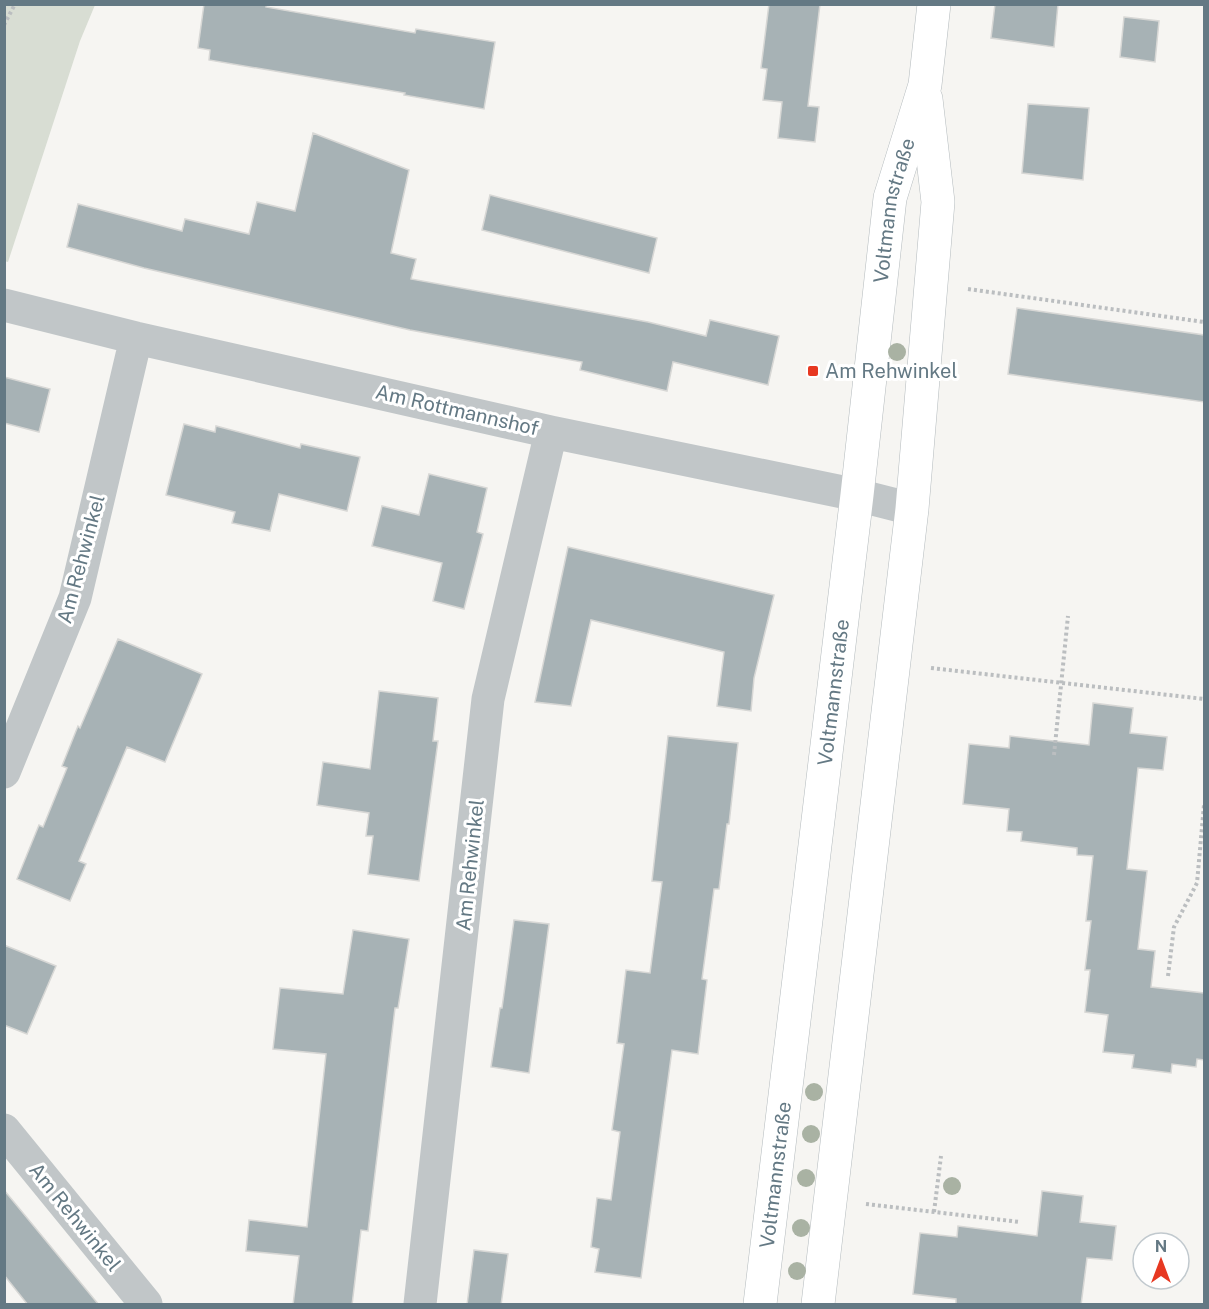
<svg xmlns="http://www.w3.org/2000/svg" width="1209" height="1309" viewBox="0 0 1209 1309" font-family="'Public Sans',sans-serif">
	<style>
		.green { fill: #d8ddd3 }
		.building { fill: #a7b2b5; stroke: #d7d7d5; stroke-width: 1.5 }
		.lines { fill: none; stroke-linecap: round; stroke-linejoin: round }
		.secondary-casing { stroke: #b3babd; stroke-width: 34 }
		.path { stroke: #bbbec0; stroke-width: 4; stroke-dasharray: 3 3; stroke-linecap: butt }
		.street { stroke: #c1c6c8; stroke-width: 33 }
		.secondary { stroke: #fff; stroke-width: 33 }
		.tree { fill: #a9b2a3 }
		.poi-dot { fill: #e73821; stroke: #fff; stroke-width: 2 }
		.labels { text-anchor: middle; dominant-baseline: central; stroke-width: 6; stroke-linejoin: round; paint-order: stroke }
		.street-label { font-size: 20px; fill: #647984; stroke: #fff }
		.poi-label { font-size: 20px; fill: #647984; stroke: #fff; text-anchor: start }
	</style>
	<rect width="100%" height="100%" fill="#f6f5f2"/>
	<!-- green -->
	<path class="green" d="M5 4 95 5 80 41 8 262 4 261Z"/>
	<!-- building -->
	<path class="building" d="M204 4H267L266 7 415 33 416 29 495 42 484 109 404 95 405 93 209 60 210 50 198 48Z
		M769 4H820L808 106 819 107 815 142 778 138 782 102 763 100 767 69 761 68Z
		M995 4H1058L1054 47 991 38Z
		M1124 17 1159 21 1155 62 1120 57Z
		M1028 104 1089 108 1083 180 1022 173Z
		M313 133 409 170 391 253 416 259 411 279 648 322 706 336 710 320 779 336 768 385 673 362 667 391 580 370 582 362 410 330 144 268 67 247 78 204 182 231 185 219 249 234 257 202 295 211Z
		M490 195 657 238 649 273 482 230Z
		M1017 308 1204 335V402L1008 374Z
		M4 377 50 389 39 432 4 423Z
		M184 424 215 432 216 426 300 448 301 444 360 457 347 511 279 494 270 531 232 523 235 512 166 495Z
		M429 474 487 488 477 532 483 534 464 609 433 601 442 563 372 546 382 506 419 515Z
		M568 547 774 595 754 678 751 711 717 706 724 652 591 620 571 706 535 702Z
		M118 639 202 674 165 762 127 747 79 861 86 864 70 901 17 879 39 825 43 827 67 768 62 766 78 726 80 728Z
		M379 691 438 698 433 741H438L419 881 368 874 373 836H366L369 813 317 805 323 762 370 769Z
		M1093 703 1133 708 1130 733 1167 737 1163 770 1138 768 1127 869 1147 871 1138 949 1155 951 1151 987 1204 993V1060L1197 1059 1196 1067 1172 1064 1171 1073 1132 1068 1134 1055 1103 1052 1108 1015 1085 1012 1090 970H1085L1091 921H1086L1093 856 1077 855V848L1021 841 1022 832 1007 831 1009 809 963 804 969 744 1009 748 1010 736 1089 745Z
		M668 736 738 743 729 824H727L719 889H714L702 979 707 980 698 1054 672 1050 641 1278 595 1272 599 1249 591 1247 597 1198 611 1200 620 1132 612 1130 624 1044 617 1043 626 970 650 973 662 882 652 881Z
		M514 920 549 924 529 1073 491 1067 500 1008H502Z
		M353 930 409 939 398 1008H395L368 1231 361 1230 352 1305H293L299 1256 246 1251 249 1220 307 1227 326 1054 273 1049 280 988 343 994Z
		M4 945 56 966 27 1034 4 1025Z
		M4 1190 99 1305H28L4 1275Z
		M1042 1191 1083 1196 1080 1222 1116 1226 1112 1260 1087 1258 1081 1305H956V1299L913 1294 920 1233 957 1237 958 1226 1037 1236Z
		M474 1250 508 1254 501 1305H467Z"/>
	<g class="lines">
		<defs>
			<g id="secondary">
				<path id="s1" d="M760 1304 857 495 890 198 925 85 934 4"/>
				<path d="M818 1304 912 509 938 202 926 99"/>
			</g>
		</defs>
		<!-- secondary casing -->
		<use href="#secondary" class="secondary-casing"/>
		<!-- path -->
		<path class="path" d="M4 25 15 4
			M968 289 1204 322
			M931 668 1204 699
			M1054 755 1068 616
			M1168 976 1174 927 1197 883 1204 805
			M866 1204 1020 1222
			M934 1212 941 1156"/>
		<!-- street -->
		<path class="street" d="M4 305 136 338 551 432 857 495 912 509
			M4 772 75 598 136 338
			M4 1130 146 1304
			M420 1304 488 699 551 432"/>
		<!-- secondary -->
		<use href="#secondary" class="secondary"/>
	</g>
	<!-- trees -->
	<g class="tree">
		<circle cx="897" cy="352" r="9"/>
		<circle cx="814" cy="1092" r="9"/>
		<circle cx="811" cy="1134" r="9"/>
		<circle cx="806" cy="1178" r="9"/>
		<circle cx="952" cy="1186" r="9"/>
		<circle cx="801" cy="1228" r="9"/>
		<circle cx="797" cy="1271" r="9"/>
	</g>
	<!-- markers -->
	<rect class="poi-dot" x="807" y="365" width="12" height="12" rx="3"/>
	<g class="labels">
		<!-- street labels -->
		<g class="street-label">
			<text stroke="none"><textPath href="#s1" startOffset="1102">Voltmannstraße</textPath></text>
			<text transform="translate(457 410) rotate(13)">Am Rottmannshof</text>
			<text transform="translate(81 559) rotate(-75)">Am Rehwinkel</text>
			<text stroke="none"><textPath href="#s1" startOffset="616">Voltmannstraße</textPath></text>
			<text transform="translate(470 865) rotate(-84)">Am Rehwinkel</text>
			<text stroke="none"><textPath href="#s1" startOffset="130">Voltmannstraße</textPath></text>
			<text transform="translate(75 1217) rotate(51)">Am Rehwinkel</text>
		</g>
		<!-- poi labels -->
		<g class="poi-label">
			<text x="825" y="371">Am Rehwinkel</text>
		</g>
	</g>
	<!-- border -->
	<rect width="1209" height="1309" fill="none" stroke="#647984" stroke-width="12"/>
	<!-- north arrow -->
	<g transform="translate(1161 1261)"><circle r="28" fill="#ffffff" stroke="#c1c9ce" stroke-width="1.5"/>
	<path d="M0-4.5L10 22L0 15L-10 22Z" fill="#e73821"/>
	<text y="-9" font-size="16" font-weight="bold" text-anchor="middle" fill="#647984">N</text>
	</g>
</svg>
